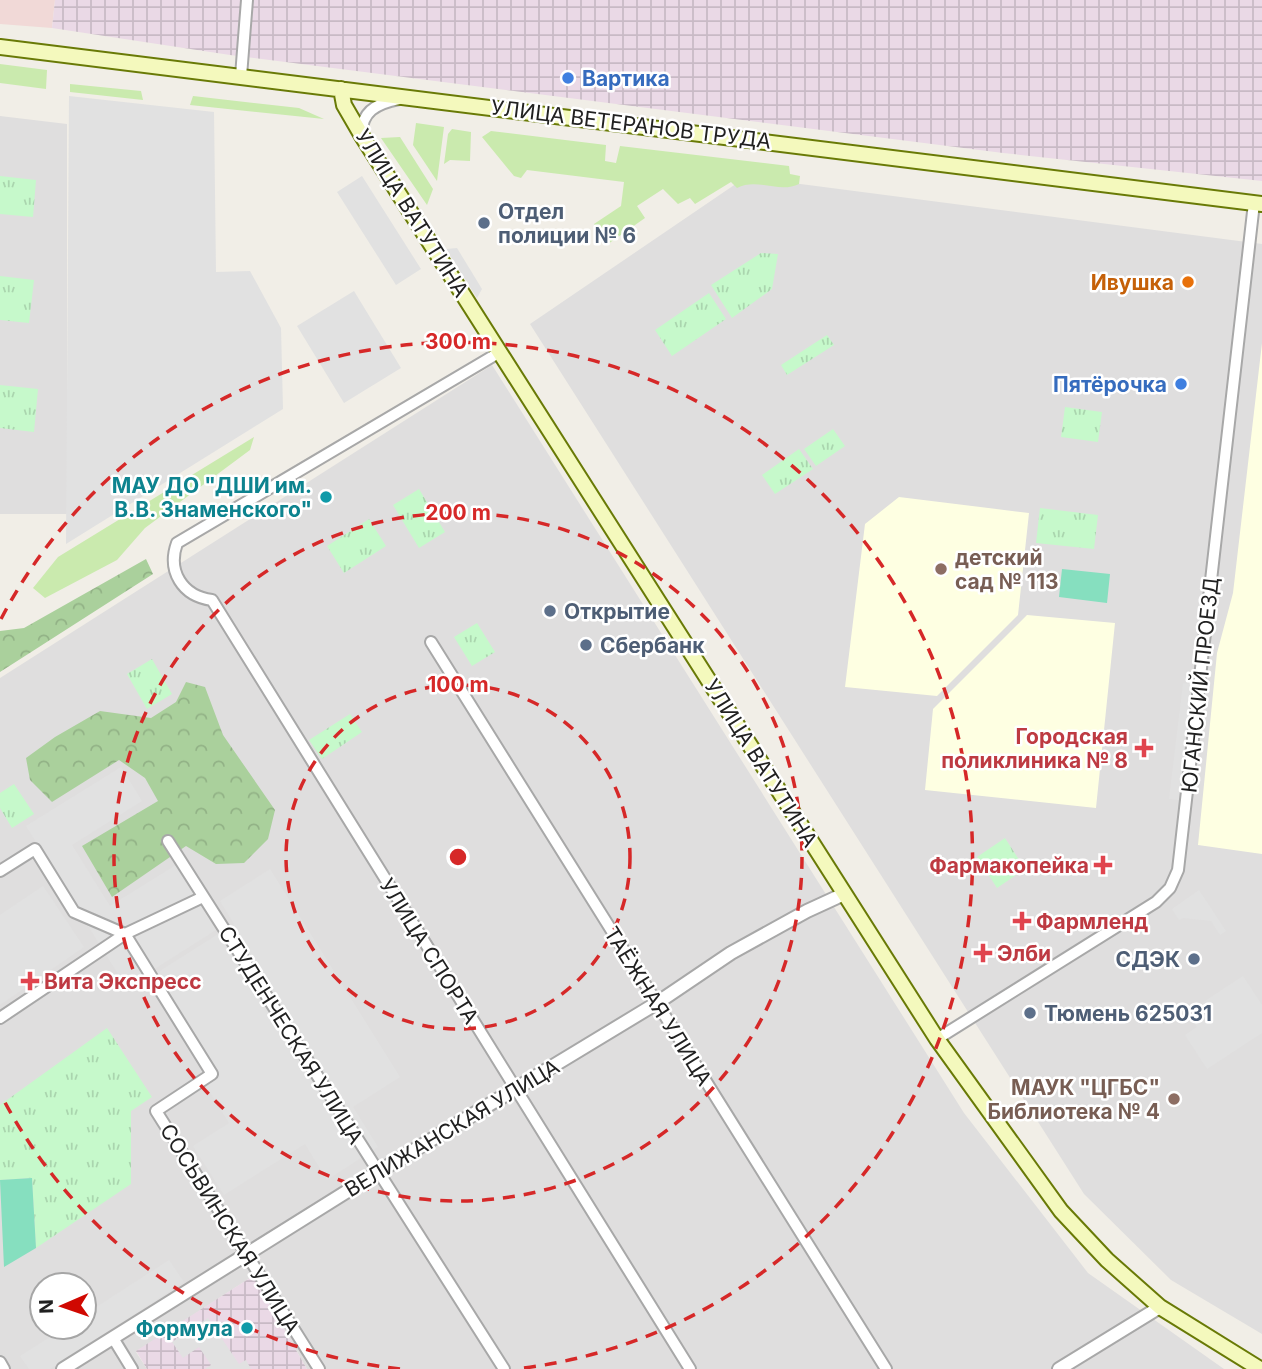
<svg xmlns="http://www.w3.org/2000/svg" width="1262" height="1369" viewBox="0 0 1262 1369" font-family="Inter,sans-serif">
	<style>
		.residential { fill: #dfdede; fill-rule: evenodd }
		.commercial { fill: #f1d9d7 }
		.industrial { fill: url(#industrial-grid) }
		.education { fill: #feffe2 }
		.grass { fill: #caeaae }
		.forest { fill: url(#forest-crowns) }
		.park { fill: url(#park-tufts) }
		.pitch { fill: #86dfbf }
		.parking { fill: #e1e1e1 }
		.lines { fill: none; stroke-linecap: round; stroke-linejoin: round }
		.minor-casing { stroke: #a8a8a8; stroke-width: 14 }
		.tertiary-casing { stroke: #a8a8a8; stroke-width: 16 }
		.secondary-casing { stroke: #697a06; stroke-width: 18 }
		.minor { stroke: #fff; stroke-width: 10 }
		.tertiary { stroke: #fff; stroke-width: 12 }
		.secondary { stroke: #f4f9bd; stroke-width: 14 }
		.ring { fill: none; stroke: #d62828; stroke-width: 3.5; stroke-dasharray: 12 9 }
		.shop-dot { fill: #3f7fe0; stroke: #fff; stroke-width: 2.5 }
		.service-dot { fill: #5c6f8a; stroke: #fff; stroke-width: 2.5 }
		.food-dot { fill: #e8710a; stroke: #fff; stroke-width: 2.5 }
		.culture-dot { fill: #0f9aa8; stroke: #fff; stroke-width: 2.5 }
		.education-dot { fill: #8d6e63; stroke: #fff; stroke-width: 2.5 }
		.health-dot { fill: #e0444e; stroke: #fff; stroke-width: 2.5 }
		.labels { text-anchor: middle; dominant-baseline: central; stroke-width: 5; stroke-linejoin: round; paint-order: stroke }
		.shop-label { font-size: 21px; font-weight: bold; fill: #366cbe; stroke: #fff; text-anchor: start }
		.street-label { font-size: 21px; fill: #212121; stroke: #fff }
		.service-label { font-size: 21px; font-weight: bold; fill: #4e5e75; stroke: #fff; text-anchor: start }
		.food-label { font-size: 21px; font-weight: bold; fill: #c56008; stroke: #fff; text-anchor: end }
		.culture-label { font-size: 21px; font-weight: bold; fill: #0d838f; stroke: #fff; text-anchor: end }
		.education-label { font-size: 21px; font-weight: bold; fill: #785e54; stroke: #fff; text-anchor: start }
		.health-label { font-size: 21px; font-weight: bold; fill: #be3a42; stroke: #fff; text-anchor: start }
		.centre { fill: #d62828; stroke: #fff; stroke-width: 3.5 }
		.ring-label { font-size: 21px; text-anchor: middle; font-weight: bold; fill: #d62828; stroke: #fff; stroke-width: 5; stroke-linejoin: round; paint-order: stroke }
	</style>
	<defs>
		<pattern id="industrial-grid" width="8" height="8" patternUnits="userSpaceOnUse" patternTransform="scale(1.75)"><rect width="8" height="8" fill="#ead9e6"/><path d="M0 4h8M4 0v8" fill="none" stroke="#c8bac5"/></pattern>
		<pattern id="forest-crowns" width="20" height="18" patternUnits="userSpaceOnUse" patternTransform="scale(1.75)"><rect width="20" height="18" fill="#aad09c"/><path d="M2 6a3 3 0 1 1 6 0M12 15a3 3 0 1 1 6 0" fill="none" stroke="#92b286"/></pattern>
		<pattern id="park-tufts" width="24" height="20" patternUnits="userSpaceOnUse" patternTransform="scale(1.75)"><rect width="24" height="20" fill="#c6f9cb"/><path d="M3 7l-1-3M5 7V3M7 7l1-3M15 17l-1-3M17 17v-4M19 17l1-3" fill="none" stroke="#aad5ae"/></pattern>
	</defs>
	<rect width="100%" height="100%" fill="#f1eee7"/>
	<!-- residential -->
	<path class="residential" d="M0 116 67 124V514H0Z
		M746 177 1262 244V1334L1171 1280 1084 1194 530 324Z
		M492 365 964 1113 1088 1273 1224 1369H307L253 1276 136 1352 147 1369H0V678ZM42 1285H84V1327H42Z"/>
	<!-- commercial -->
	<path class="commercial" d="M0 0H55L52 28 0 24Z"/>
	<!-- industrial -->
	<path class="industrial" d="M55 0H1262V181L1003 153 230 55 52 28Z
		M253 1276 307 1369H147L136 1351Z"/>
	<!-- education -->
	<path class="education" d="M1262 343V854L1198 845 1217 653 1233 593Z
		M899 497 1029 513 1018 615 937 696 845 687 865 524Z
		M1027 615 1115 623 1096 808 925 790 933 709Z"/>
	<!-- grass -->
	<path class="grass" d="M0 64 47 70 46 89 0 83Z
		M70 84 141 91 143 100 70 92Z
		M193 96 299 108 324 119 190 105Z
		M416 123 444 127 437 181 413 145Z
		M452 129 471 132 470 161 450 160 444 164 448 134Z
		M491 131 606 145 605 161 616 163 620 146 789 166 790 174 800 176 799 184C779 194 757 177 737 188L731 182 695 204 690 198 678 204 663 189 637 206 645 218 608 244 594 224 621 206 624 182 527 170 521 178 514 176 482 137Z
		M400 137 433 189 427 205 381 138Z
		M254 437 250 450 145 528 117 560 45 598 33 588 58 557Z"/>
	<!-- forest -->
	<path class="forest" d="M146 559 153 574 0 672V631L24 628Z
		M186 682 205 687 223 735 275 810 268 839 244 863 216 864 186 846 112 897 82 846 158 801 145 778 119 760 52 802 30 780 26 758 55 737 100 711 151 718 176 702Z"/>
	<!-- park -->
	<path class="park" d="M0 176 36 180 33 217 0 214Z
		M761 253 778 254 772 289 732 318 711 285Z
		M0 276 34 280 29 323 0 320Z
		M709 293 726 319 672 356 655 330Z
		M827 335 834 345 787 375 781 365Z
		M0 385 38 389 34 432 0 428Z
		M1065 407 1102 412 1098 442 1061 437Z
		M833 429 845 446 816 466 804 449Z
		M799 449 813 469 775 494 762 475Z
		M419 489 445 532 419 548 393 505Z
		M1040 508 1098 515 1094 549 1036 543Z
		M369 519 386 546 344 573 327 546Z
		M477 623 495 652 472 666 454 637Z
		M152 659 172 694 147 709 127 674Z
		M350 714 362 732 322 759 309 740Z
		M14 784 34 814 12 828 0 808V793Z
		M1005 838 1025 869 997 888 977 857Z
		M107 1028 152 1097 131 1111V1184L36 1248 32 1178 0 1180V1105Z"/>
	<!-- pitch -->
	<path class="pitch" d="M1062 569 1110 574 1107 603 1059 597Z
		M32 1178 36 1248 4 1267 0 1180Z"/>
	<!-- parking -->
	<path class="parking" d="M69 96 214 112 216 272 250 271 281 328 283 409 66 544Z
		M362 176 421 269 396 285 337 192Z
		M457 248 482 289 477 298 446 249Z
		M354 291 401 368 344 403 297 326Z
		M1183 683 1194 685 1180 800 1169 799Z
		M121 767 142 801 72 845 110 906 176 865 216 930 126 987 26 826Z
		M270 869 400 1077 353 1107 378 1147 327 1180 305 1144 224 1195 193 1146 229 1123 206 1086 220 1077 155 974 234 924 220 901Z
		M43 886 84 947 0 1005V915Z
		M1199 890 1226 931 1220 935 1211 921 1183 918 1179 920 1172 909Z
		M1243 976 1262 1005V1033L1207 1069 1185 1035 1197 1027 1188 1012Z
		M169 1260 184 1282 50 1369H29L20 1356 66 1327H84V1315Z
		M208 1318 239 1364 246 1360 251 1369H205L211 1365 199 1347 183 1358 172 1342Z"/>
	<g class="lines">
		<defs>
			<path id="minor" d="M241 76 247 0
				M362 136C360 112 377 103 399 99
				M500 352 177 543C167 571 182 596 212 600L690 1369
				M431 642 886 1369
				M168 841 504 1369
				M0 871 35 849 74 912 125 934 212 1074 156 1111 319 1369
				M0 1018 125 934 203 897
				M937 1039 1156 902 1170 888 1178 870 1254 203
				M113 1338 132 1369
				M0 1362 4 1369"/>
			<path id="tertiary" d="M63 1369 378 1172 657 1003 731 953 807 911 844 894
				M1059 1369 1160 1307"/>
			<path id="secondary" d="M0 47 1262 204
				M341 89 344 105 362 136 937 1039 1061 1211 1107 1260 1160 1307 1260 1369"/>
		</defs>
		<!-- minor casing -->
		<use href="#minor" class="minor-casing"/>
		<!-- tertiary casing -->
		<use href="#tertiary" class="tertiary-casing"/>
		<!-- secondary casing -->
		<use href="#secondary" class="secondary-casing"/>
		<!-- minor -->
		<use href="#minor" class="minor"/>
		<!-- tertiary -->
		<use href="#tertiary" class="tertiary"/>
		<!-- secondary -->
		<use href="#secondary" class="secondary"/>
	</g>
	<!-- distance rings -->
	<g class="ring">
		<circle cx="458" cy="857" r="172"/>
		<circle cx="458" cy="857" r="344"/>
		<path d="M400 1369A515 515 0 0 1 1 1095M1 619A515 515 0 1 1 516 1369"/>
	</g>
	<!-- markers -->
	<g class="shop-dot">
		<circle cx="568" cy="78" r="7"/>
		<circle cx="1181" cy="384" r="7"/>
	</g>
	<g class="service-dot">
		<circle cx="484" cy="223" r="7"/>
		<circle cx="550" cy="611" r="7"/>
		<circle cx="586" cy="645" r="7"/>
		<circle cx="1194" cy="959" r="7"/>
		<circle cx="1030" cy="1013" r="7"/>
	</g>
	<circle class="food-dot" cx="1188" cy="282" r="7"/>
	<g class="culture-dot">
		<circle cx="326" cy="497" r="7"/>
		<circle cx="247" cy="1328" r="7"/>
	</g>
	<g class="education-dot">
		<circle cx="941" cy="569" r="7"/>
		<circle cx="1174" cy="1099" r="7"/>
	</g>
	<g class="health-dot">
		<path d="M1140.5 737.5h7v7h7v7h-7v7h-7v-7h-7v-7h7z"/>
		<path d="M1099.5 854.5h7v7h7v7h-7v7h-7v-7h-7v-7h7z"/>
		<path d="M1018.5 910.5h7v7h7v7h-7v7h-7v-7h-7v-7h7z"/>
		<path d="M979.5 942.5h7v7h7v7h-7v7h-7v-7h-7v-7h7z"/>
		<path d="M26.5 970.5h7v7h7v7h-7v7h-7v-7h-7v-7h7z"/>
	</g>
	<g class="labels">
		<!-- shop labels -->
		<g class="shop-label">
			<text x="582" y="78">Вартика</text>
			<text x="1167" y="384" text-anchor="end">Пятёрочка</text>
		</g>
		<!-- street labels -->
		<g class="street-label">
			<text transform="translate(631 124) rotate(7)">УЛИЦА ВЕТЕРАНОВ ТРУДА</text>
			<text transform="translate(412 213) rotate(58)">УЛИЦА ВАТУТИНА</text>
			<text transform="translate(1200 685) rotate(-84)">ЮГАНСКИЙ ПРОЕЗД</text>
			<text transform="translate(761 763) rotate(58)">УЛИЦА ВАТУТИНА</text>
			<text transform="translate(429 951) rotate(58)">УЛИЦА СПОРТА</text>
			<text transform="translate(658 1006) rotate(58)">ТАЁЖНАЯ УЛИЦА</text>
			<text transform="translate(291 1035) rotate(58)">СТУДЕНЧЕСКАЯ УЛИЦА</text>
			<text transform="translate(452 1128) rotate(-31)">ВЕЛИЖАНСКАЯ УЛИЦА</text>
			<text transform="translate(230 1229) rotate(58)">СОСЬВИНСКАЯ УЛИЦА</text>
		</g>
		<!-- service labels -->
		<g class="service-label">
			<text x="498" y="211">Отдел<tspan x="498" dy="24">полиции № 6</tspan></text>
			<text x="564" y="611">Открытие</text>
			<text x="600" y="645">Сбербанк</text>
			<text x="1180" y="959" text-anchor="end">СДЭК</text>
			<text x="1044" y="1013">Тюмень 625031</text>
		</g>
		<!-- food labels -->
		<g class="food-label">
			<text x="1174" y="282">Ивушка</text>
		</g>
		<!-- culture labels -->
		<g class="culture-label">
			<text x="312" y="485">МАУ ДО "ДШИ им.<tspan x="312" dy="24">В.В. Знаменского"</tspan></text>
			<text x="233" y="1328">Формула</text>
		</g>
		<!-- education labels -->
		<g class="education-label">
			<text x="955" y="557">детский<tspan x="955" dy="24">сад № 113</tspan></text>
			<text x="1160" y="1087" text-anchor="end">МАУК "ЦГБС"<tspan x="1160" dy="24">Библиотека № 4</tspan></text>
		</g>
		<!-- health labels -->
		<g class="health-label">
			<text x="1128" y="736" text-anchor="end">Городская<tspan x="1128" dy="24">поликлиника № 8</tspan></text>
			<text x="1089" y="865" text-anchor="end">Фармакопейка</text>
			<text x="1036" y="921">Фармленд</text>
			<text x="997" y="953">Элби</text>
			<text x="44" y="981">Вита Экспресс</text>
		</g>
	</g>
	<circle cx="458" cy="857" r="10" class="centre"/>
	<g class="ring-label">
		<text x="458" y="349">300 m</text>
		<text x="458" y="520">200 m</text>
		<text x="458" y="692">100 m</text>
	</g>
	<!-- north arrow -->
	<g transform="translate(63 1306) rotate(268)"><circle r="33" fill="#ffffff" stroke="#a6a6a6" stroke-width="2"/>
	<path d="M0-5L12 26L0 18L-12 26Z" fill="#d00801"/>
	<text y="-10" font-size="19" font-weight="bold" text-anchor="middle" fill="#212121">N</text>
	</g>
</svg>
